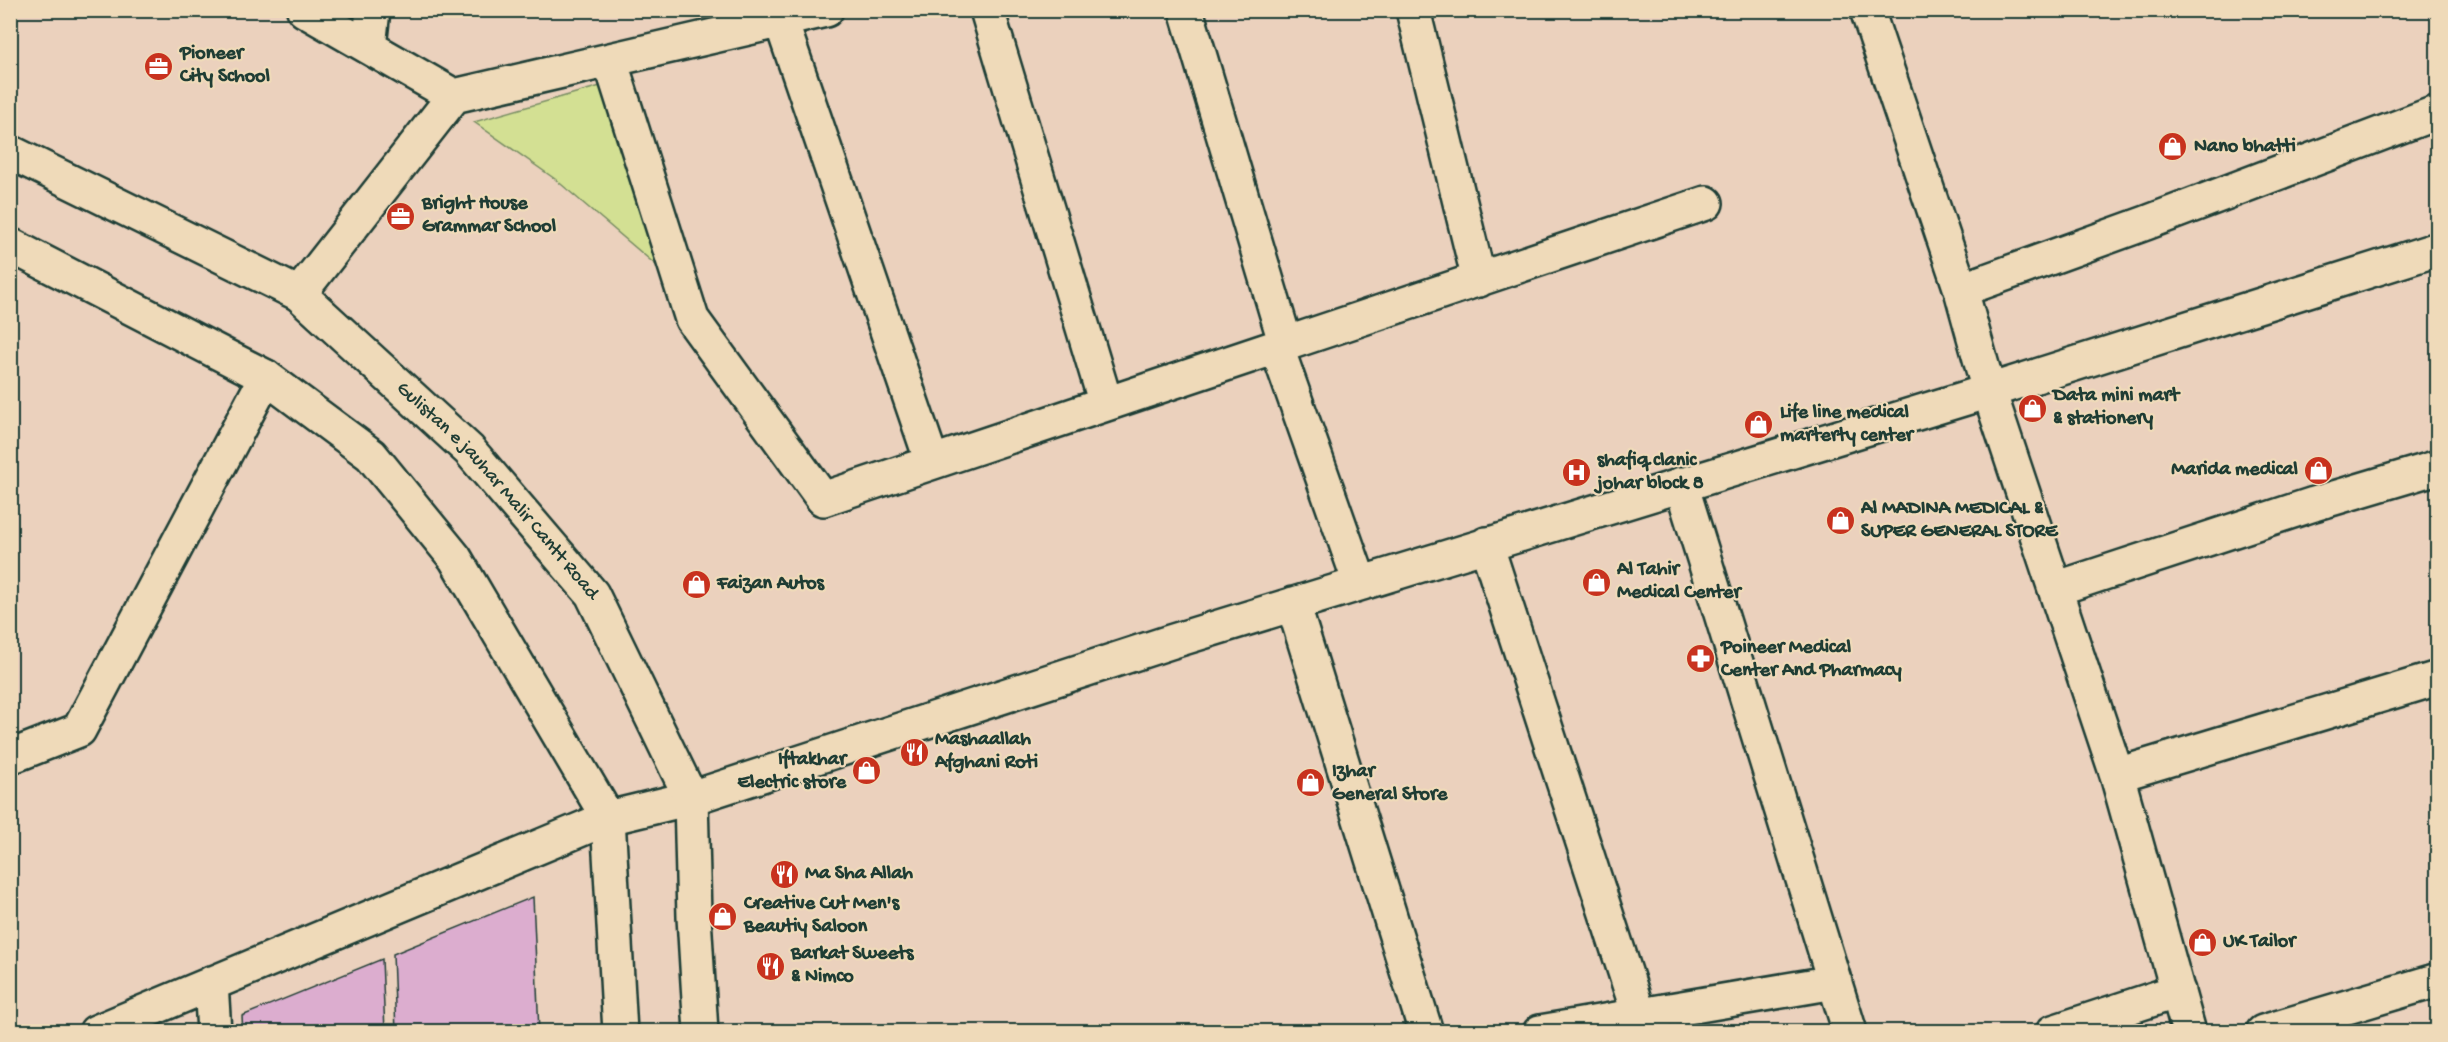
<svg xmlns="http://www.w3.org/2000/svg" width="2448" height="1042" viewBox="0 0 2448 1042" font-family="'Gochi Hand',sans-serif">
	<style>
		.green { fill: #d3e093; stroke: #798e64; stroke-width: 1.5 }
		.building { fill: #dcadcf; stroke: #1f3d34; stroke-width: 1.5 }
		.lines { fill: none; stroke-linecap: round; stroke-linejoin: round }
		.street-casing { stroke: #1f3d34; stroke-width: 38 }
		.secondary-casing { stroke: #1f3d34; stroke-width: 38 }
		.street { stroke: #efdab9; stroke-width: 33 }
		.secondary { stroke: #efdab9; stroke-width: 33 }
		.labels { text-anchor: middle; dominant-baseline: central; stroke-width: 4.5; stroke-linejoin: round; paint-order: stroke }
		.poi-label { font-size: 20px; font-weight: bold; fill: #1f3d34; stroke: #efdab9; text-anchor: start }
		.street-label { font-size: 20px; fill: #1f3d34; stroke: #efdab9 }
	</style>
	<rect width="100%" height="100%" fill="#ebd1bd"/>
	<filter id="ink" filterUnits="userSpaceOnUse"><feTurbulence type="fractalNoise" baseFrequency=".0167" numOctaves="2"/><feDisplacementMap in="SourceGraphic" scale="12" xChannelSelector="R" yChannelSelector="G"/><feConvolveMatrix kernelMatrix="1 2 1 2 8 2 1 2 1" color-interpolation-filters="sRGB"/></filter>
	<g filter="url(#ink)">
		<!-- green -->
		<path class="green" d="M604 85 663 271 555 179 474 122Z"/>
		<!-- building -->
		<path class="building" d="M533 897 539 1032H396L393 954Z
			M382 959 385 1032H243L242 1016Z"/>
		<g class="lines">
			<defs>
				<path id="street" d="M304 10 454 96
					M987 10 1106 404
					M1186 10 1286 345
					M1413 10 1479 280
					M1867 10 1961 290 1989 391 2117 775 2189 1032
					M781 21 932 462
					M369 47 373 10
					M610 60 692 319 823 499 1706 203
					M1961 290 2146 223 2438 112
					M299 294 454 96 826 10
					M1277 348 1360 583
					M1681 484 1850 1032
					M1486 544 1639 1015
					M2055 589 2314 504 2438 467
					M1293 604 1426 1032
					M10 757 79 730 266 377
					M2117 775 2438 678
					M211 983 214 1032
					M96 1032 608 818 691 798 1170 642 1989 391 2438 249
					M1540 1032 1835 982
					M2053 1032 2178 991
					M2263 1032 2438 980"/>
				<g id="secondary">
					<path id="s1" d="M10 152 299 294 469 450 592 594 691 798 694 917 701 1032"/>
					<path d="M10 245 266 377 371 455 455 558 608 818 620 1032"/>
				</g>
			</defs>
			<!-- street casing -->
			<use href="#street" class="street-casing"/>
			<!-- secondary casing -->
			<use href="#secondary" class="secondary-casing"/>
			<!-- street -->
			<use href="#street" class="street"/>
			<!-- secondary -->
			<use href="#secondary" class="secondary"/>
		</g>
	</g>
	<!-- icons -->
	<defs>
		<symbol id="office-disc" viewBox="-11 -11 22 22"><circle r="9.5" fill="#c8321e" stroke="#efdab9"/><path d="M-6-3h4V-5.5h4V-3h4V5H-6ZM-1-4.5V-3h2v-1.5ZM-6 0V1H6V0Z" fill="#fff"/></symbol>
		<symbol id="shop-disc" viewBox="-11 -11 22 22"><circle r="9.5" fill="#c8321e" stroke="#efdab9"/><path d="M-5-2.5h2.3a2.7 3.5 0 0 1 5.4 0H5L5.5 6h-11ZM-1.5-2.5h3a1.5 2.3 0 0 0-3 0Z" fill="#fff"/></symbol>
		<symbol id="hospital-disc" viewBox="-11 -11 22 22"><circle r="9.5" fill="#c8321e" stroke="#efdab9"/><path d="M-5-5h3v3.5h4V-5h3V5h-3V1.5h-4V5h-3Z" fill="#fff"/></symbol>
		<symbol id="pharmacy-disc" viewBox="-11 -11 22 22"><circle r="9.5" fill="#c8321e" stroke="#efdab9"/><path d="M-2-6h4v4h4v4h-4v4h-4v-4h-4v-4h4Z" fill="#fff"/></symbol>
		<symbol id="restaurant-disc" viewBox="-11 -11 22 22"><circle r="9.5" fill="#c8321e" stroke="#efdab9"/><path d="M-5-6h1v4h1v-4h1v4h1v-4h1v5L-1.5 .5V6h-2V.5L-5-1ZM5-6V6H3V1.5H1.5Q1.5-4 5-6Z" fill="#fff"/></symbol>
	</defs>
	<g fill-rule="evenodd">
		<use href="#office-disc" x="142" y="50" width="33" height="33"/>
		<use href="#shop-disc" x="2156" y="130" width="33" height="33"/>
		<use href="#office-disc" x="384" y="200" width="33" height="33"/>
		<use href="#shop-disc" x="2016" y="392" width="33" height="33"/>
		<use href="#shop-disc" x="1742" y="408" width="33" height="33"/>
		<use href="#shop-disc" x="2302" y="454" width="33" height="33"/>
		<use href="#hospital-disc" x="1560" y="456" width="33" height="33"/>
		<use href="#shop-disc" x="1824" y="504" width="33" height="33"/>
		<use href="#shop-disc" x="1580" y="566" width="33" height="33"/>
		<use href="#shop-disc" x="680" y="568" width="33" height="33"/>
		<use href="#pharmacy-disc" x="1684" y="642" width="33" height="33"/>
		<use href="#restaurant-disc" x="898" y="736" width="33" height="33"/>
		<use href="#shop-disc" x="850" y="754" width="33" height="33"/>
		<use href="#shop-disc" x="1294" y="766" width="33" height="33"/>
		<use href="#restaurant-disc" x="768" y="858" width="33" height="33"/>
		<use href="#shop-disc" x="706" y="900" width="33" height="33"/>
		<use href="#shop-disc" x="2186" y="926" width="33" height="33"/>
		<use href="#restaurant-disc" x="754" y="950" width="33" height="33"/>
	</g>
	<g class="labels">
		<!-- poi labels -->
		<g class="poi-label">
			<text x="180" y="54">Pioneer<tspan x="180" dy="23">City School</tspan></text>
			<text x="2194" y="147">Nano bhatti</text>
			<text x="422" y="204">Bright House<tspan x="422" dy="23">Grammar School</tspan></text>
			<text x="2053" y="396">Data mini mart<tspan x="2053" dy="23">&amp; stationery</tspan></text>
			<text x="1780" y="413">Life line medical<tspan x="1780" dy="23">marterty center</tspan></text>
			<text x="1597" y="461">shafiq clanic<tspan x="1597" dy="23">johar block 8</tspan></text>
			<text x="2298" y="470" text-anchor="end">Marida medical</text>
			<text x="1861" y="509">Al MADINA MEDICAL &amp;<tspan x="1861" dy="23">SUPER GENERAL STORE</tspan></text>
			<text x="1617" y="570">Al Tahir<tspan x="1617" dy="23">Medical Center</tspan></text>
			<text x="717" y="584">Faizan Autos</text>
			<text x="1721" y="648">Poineer Medical<tspan x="1721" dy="23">Center And Pharmacy</tspan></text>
			<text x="935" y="740">Mashaallah<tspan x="935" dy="23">Afghani Roti</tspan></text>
			<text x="846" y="760" text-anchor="end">Iftakhar<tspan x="846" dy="23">Electric store</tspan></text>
			<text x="1332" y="772">Izhar<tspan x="1332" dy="23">General Store</tspan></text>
			<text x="805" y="874">Ma Sha Allah</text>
			<text x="744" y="904">Creative Cut Men's<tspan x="744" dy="23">Beautiy Saloon</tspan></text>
			<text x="2223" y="942">UK Tailor</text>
			<text x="791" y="954">Barkat Sweets<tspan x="791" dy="23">&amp; Nimco</tspan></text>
		</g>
		<!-- street labels -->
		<g class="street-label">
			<text stroke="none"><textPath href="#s1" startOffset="602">Gulistan e jauhar Malir Cantt Road</textPath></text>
		</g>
	</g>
	<!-- margin -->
	<rect width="2448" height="1042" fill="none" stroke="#efdab9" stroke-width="36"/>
	<rect x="18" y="18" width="2412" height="1006" fill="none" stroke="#1f3d34" stroke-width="2" filter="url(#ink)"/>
</svg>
